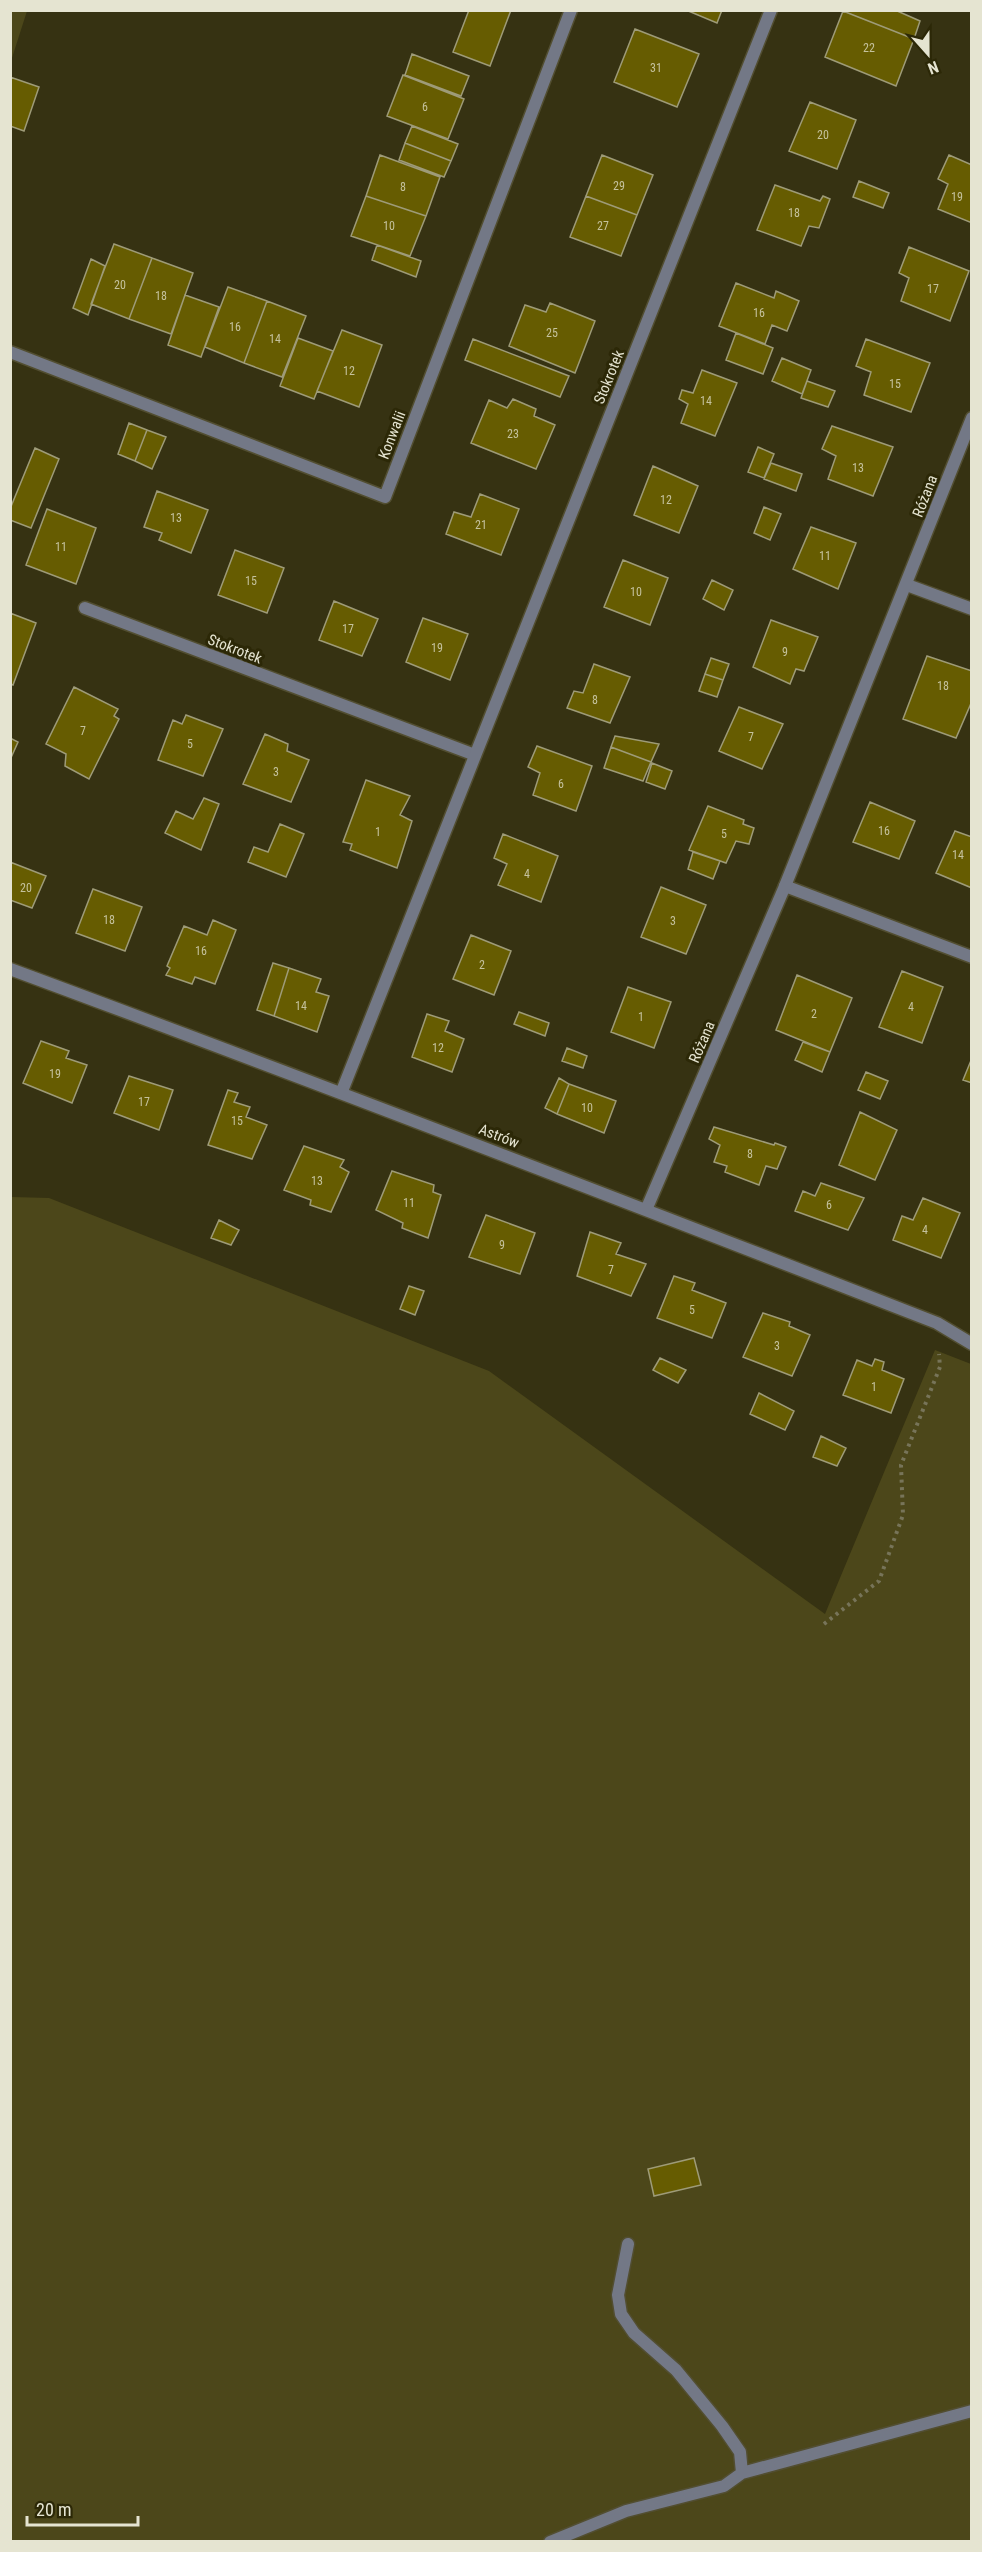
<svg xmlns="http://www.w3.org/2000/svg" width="982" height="2552" viewBox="0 0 982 2552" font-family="'Roboto Condensed',sans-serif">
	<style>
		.green { fill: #4c471a }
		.building { fill: #665c01; stroke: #9e9b78; stroke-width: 1.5 }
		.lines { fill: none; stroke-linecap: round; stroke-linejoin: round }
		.service-casing { stroke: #524e31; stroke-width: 15 }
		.minor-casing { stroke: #524e31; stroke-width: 15 }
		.path { stroke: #777459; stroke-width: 4; stroke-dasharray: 3 4.5; stroke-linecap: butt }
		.service { stroke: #737886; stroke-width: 12 }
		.minor { stroke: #737886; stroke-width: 12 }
		.labels { text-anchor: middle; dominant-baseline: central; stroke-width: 6; stroke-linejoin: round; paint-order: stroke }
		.number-label { font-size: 12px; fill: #c5c29d }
		.street-label { font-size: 15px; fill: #e5e4d1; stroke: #2c2807 }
	</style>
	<rect width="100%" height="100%" fill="#363212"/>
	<!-- green -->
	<path class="green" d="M11 10 27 11 11 61 10 11Z
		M11 1197 49 1198 489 1371 825 1614 935 1350 971 1364V2541L11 2542Z"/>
	<!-- building -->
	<path class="building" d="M469 10H511L490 66 453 52Z
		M686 10H722L717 23Z
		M895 10 920 21 914 39 843 11Z
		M843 11 914 39 896 86 825 57Z
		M635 29 699 54 677 107 614 82Z
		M412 54 469 76 461 96 405 75Z
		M403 75 464 99 448 139 387 116Z
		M10 77 39 87 24 131 10 126Z
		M810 102 856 120 837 169 789 151Z
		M412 126 458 144 451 161 405 143Z
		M405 143 451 161 444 177 399 160Z
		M380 155 440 177 426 216 366 196Z
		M602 155 653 175 637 215 586 196Z
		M949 155 972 165V223L938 209 948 184 938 179Z
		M859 181 889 193 883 208 853 197Z
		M775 185 820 201 823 196 830 199 819 228 809 226 801 246 757 230Z
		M366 196 426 216 410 256 351 236Z
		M586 196 637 215 621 256 570 237Z
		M114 244 152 258 129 319 91 304Z
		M377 245 421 261 416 277 372 260Z
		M909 247 969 271 950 321 901 301 909 278 899 273Z
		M152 258 193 273 171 334 129 319Z
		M91 259 105 266 88 315 73 308Z
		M736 283 774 298 776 291 799 301 787 331 772 325 765 344 719 326Z
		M228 287 267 301 244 363 205 347Z
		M185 295 219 307 201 357 168 345Z
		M267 301 306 316 282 377 244 363Z
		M550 303 595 321 575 373 509 346 525 305 546 312Z
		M342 330 382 345 359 407 317 391Z
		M736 333 773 348 763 374 726 360Z
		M298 338 333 351 314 399 280 386Z
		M473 339 569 376 560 397 465 360Z
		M866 339 930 363 911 412 864 395 871 372 856 366Z
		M782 358 811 370 802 394 772 381Z
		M702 370 737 383 715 436 681 423 688 404 679 399 682 390 693 393Z
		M807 381 835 391 828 407 801 398Z
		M513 399 536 409 534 416 555 425 536 469 471 443 489 400 507 408Z
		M129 423 147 430 135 461 118 454Z
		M832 426 893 447 873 496 828 479 836 456 822 449Z
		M147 430 166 437 152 469 135 461Z
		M758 447 774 454 764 478 748 472Z
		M35 448 59 459 31 528 10 520V509Z
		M771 463 802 474 796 491 764 479Z
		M653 466 698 486 679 533 634 515Z
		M157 491 208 510 191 553 159 540 162 533 144 527Z
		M480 494 519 509 501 555 446 534 454 512 471 517Z
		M764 507 781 514 770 540 754 533Z
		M47 509 96 528 76 584 26 565Z
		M811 527 856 543 838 589 793 569Z
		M235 550 284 568 267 613 218 595Z
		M623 560 668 578 650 625 604 607Z
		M712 580 733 590 724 610 703 599Z
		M334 601 378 619 362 656 319 640Z
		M10 613 36 623 13 685 10 684Z
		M423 618 468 634 450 680 406 662Z
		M771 620 818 637 804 671 796 669 790 684 753 667Z
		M927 656 972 671V701L956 738 903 719Z
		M711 658 729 664 723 680 705 674Z
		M594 664 630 677 610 723 567 708 574 691 583 693Z
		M705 674 723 680 717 697 699 691Z
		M74 687 118 709 114 716 119 719 89 779 65 766 66 754 46 744Z
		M739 707 783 724 762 769 719 751Z
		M186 715 223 729 203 776 158 760 173 720 182 724Z
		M265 734 288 744 287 751 309 760 291 802 243 784Z
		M615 736 659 744 651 762 611 747Z
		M10 738 18 742 10 760Z
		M537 746 592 766 576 811 533 795 540 773 528 767Z
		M611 747 651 762 643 781 604 768Z
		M652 763 672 771 665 789 646 782Z
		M366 780 410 796 400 815 412 821 397 868 350 850 352 844 343 842Z
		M204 798 219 804 201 850 165 833 176 811 193 819Z
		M870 802 915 821 899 859 853 842Z
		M708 806 744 820 743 824 754 828 749 844 736 841 726 863 689 850Z
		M280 824 304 834 286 877 248 862 254 847 268 852Z
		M955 831 972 837V888L936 873Z
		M503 834 558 856 541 902 498 885 507 864 494 858Z
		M693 852 720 861 713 879 688 869Z
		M10 862 46 876 32 908 10 900Z
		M661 887 706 905 686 954 641 937Z
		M93 889 142 907 125 951 76 933Z
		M213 920 236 930 215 984 195 977 192 984 166 975 170 968 167 966 184 926 207 935Z
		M471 935 511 951 494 995 453 979Z
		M273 963 289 968 274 1016 257 1010Z
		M289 968 321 979 316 992 329 996 317 1032 274 1016Z
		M902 971 943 987 922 1043 879 1027Z
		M797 975 852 998 830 1052 776 1030Z
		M628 987 671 1002 654 1048 611 1032Z
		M519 1012 549 1023 545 1036 514 1024Z
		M427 1014 449 1021 445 1031 464 1039 452 1072 412 1057Z
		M41 1041 69 1051 66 1058 87 1065 72 1103 23 1083Z
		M803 1042 830 1052 822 1072 795 1060Z
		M567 1048 587 1056 583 1068 562 1061Z
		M972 1058V1083L963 1080Z
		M866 1072 888 1081 880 1099 858 1090Z
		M129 1076 173 1090 159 1130 114 1113Z
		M559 1078 569 1084 557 1114 545 1108Z
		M569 1084 616 1101 604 1133 557 1114Z
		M228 1090 238 1093 234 1102 250 1107 246 1117 267 1125 252 1159 208 1145Z
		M860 1112 897 1130 875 1180 839 1165Z
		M714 1127 774 1145 775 1143 786 1147 777 1169 766 1166 759 1185 725 1172 727 1166 714 1162 720 1145 709 1139Z
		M304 1146 344 1160 340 1167 349 1172 331 1212 310 1205 311 1200 284 1190Z
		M392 1171 434 1185 433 1192 441 1195 428 1238 402 1228 403 1223 376 1210Z
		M821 1183 864 1198 848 1230 795 1211 803 1191 815 1196Z
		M923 1198 960 1213 941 1258 893 1240 902 1216 913 1220Z
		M486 1215 535 1233 520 1274 469 1257Z
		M219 1220 239 1230 231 1245 211 1238Z
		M590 1232 621 1243 616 1254 646 1264 631 1296 577 1276Z
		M674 1276 695 1283 692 1290 726 1303 712 1338 657 1318Z
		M409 1286 424 1291 415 1315 400 1309Z
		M763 1313 790 1322 789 1326 810 1335 792 1376 743 1357Z
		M660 1358 686 1370 678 1383 653 1370Z
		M875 1359 884 1362 882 1370 904 1379 891 1413 843 1395 857 1360 872 1366Z
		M759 1393 794 1411 785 1430 750 1414Z
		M821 1436 846 1448 837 1466 813 1457Z
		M694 2158 701 2185 654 2196 648 2169Z"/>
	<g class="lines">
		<defs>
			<path id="service" d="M907 585 972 609
				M85 608 475 755
				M785 886 972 957
				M742 2473 972 2411
				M550 2542 626 2511 724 2486 742 2473 740 2452 722 2426 676 2370 634 2333 621 2314 618 2295 628 2244"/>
			<path id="minor" d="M10 352 385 497 571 10
				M10 969C321 1084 629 1203 937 1323L972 1344
				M342 1091 771 10
				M646 1210 785 886 972 418"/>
		</defs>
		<!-- service casing -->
		<use href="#service" class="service-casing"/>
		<!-- minor casing -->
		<use href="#minor" class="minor-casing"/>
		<!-- path -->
		<path class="path" d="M824 1624 879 1581 903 1515 901 1465 940 1367 939 1354"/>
		<!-- service -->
		<use href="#service" class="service"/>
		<!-- minor -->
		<use href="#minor" class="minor"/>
	</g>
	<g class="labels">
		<!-- number labels -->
		<g class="number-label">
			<text x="869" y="48">22</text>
			<text x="656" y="68">31</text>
			<text x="425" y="107">6</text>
			<text x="823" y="135">20</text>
			<text x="619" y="186">29</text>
			<text x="403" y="187">8</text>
			<text x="957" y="197">19</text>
			<text x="794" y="213">18</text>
			<text x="389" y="226">10</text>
			<text x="603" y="226">27</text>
			<text x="120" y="285">20</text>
			<text x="933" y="289">17</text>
			<text x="161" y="296">18</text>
			<text x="759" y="313">16</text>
			<text x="235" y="327">16</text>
			<text x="552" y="333">25</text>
			<text x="275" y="339">14</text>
			<text x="349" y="371">12</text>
			<text x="895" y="384">15</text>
			<text x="706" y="401">14</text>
			<text x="513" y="434">23</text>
			<text x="858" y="468">13</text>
			<text x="666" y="500">12</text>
			<text x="176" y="518">13</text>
			<text x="481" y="525">21</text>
			<text x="61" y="547">11</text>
			<text x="825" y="556">11</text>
			<text x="251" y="581">15</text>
			<text x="636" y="592">10</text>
			<text x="348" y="629">17</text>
			<text x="437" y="648">19</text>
			<text x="785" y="652">9</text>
			<text x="943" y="686">18</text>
			<text x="595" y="700">8</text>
			<text x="83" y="731">7</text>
			<text x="751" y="737">7</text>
			<text x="190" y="744">5</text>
			<text x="276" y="772">3</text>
			<text x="561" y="784">6</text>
			<text x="884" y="831">16</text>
			<text x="378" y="832">1</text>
			<text x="724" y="834">5</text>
			<text x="958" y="855">14</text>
			<text x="527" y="874">4</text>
			<text x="26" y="888">20</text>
			<text x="109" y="920">18</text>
			<text x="673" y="921">3</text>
			<text x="201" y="951">16</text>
			<text x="482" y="965">2</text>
			<text x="301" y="1006">14</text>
			<text x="911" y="1007">4</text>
			<text x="814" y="1014">2</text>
			<text x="641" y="1017">1</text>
			<text x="438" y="1048">12</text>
			<text x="55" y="1074">19</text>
			<text x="144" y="1102">17</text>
			<text x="587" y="1108">10</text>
			<text x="237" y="1121">15</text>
			<text x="750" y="1154">8</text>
			<text x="317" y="1181">13</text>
			<text x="409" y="1203">11</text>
			<text x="829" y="1205">6</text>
			<text x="925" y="1230">4</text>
			<text x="502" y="1245">9</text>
			<text x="611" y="1270">7</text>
			<text x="692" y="1310">5</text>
			<text x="777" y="1346">3</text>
			<text x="874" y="1387">1</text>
		</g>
		<!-- street labels -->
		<g class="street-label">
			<text transform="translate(609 377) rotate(-68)">Stokrotek</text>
			<text transform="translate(392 435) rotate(-69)">Konwalii</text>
			<text transform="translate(925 496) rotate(-69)">Różana</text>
			<text transform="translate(235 649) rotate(21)">Stokrotek</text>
			<text transform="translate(702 1042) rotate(-67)">Różana</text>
			<text transform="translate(499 1136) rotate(21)">Astrów</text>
		</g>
	</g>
	<!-- border -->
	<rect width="982" height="2552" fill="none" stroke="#e5e4d1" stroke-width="24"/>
	<!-- north arrow -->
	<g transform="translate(928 54) rotate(159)" stroke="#2c2807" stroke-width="4.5" paint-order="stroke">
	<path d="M0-4.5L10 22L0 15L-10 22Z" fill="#e5e4d1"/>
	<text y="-9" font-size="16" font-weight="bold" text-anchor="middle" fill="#e5e4d1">N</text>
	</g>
	<!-- scale -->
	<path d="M27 2516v9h111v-9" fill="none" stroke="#e5e4d1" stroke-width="3"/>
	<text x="36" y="2516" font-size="18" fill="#e5e4d1" stroke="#2c2807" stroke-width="4.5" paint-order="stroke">20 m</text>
</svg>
